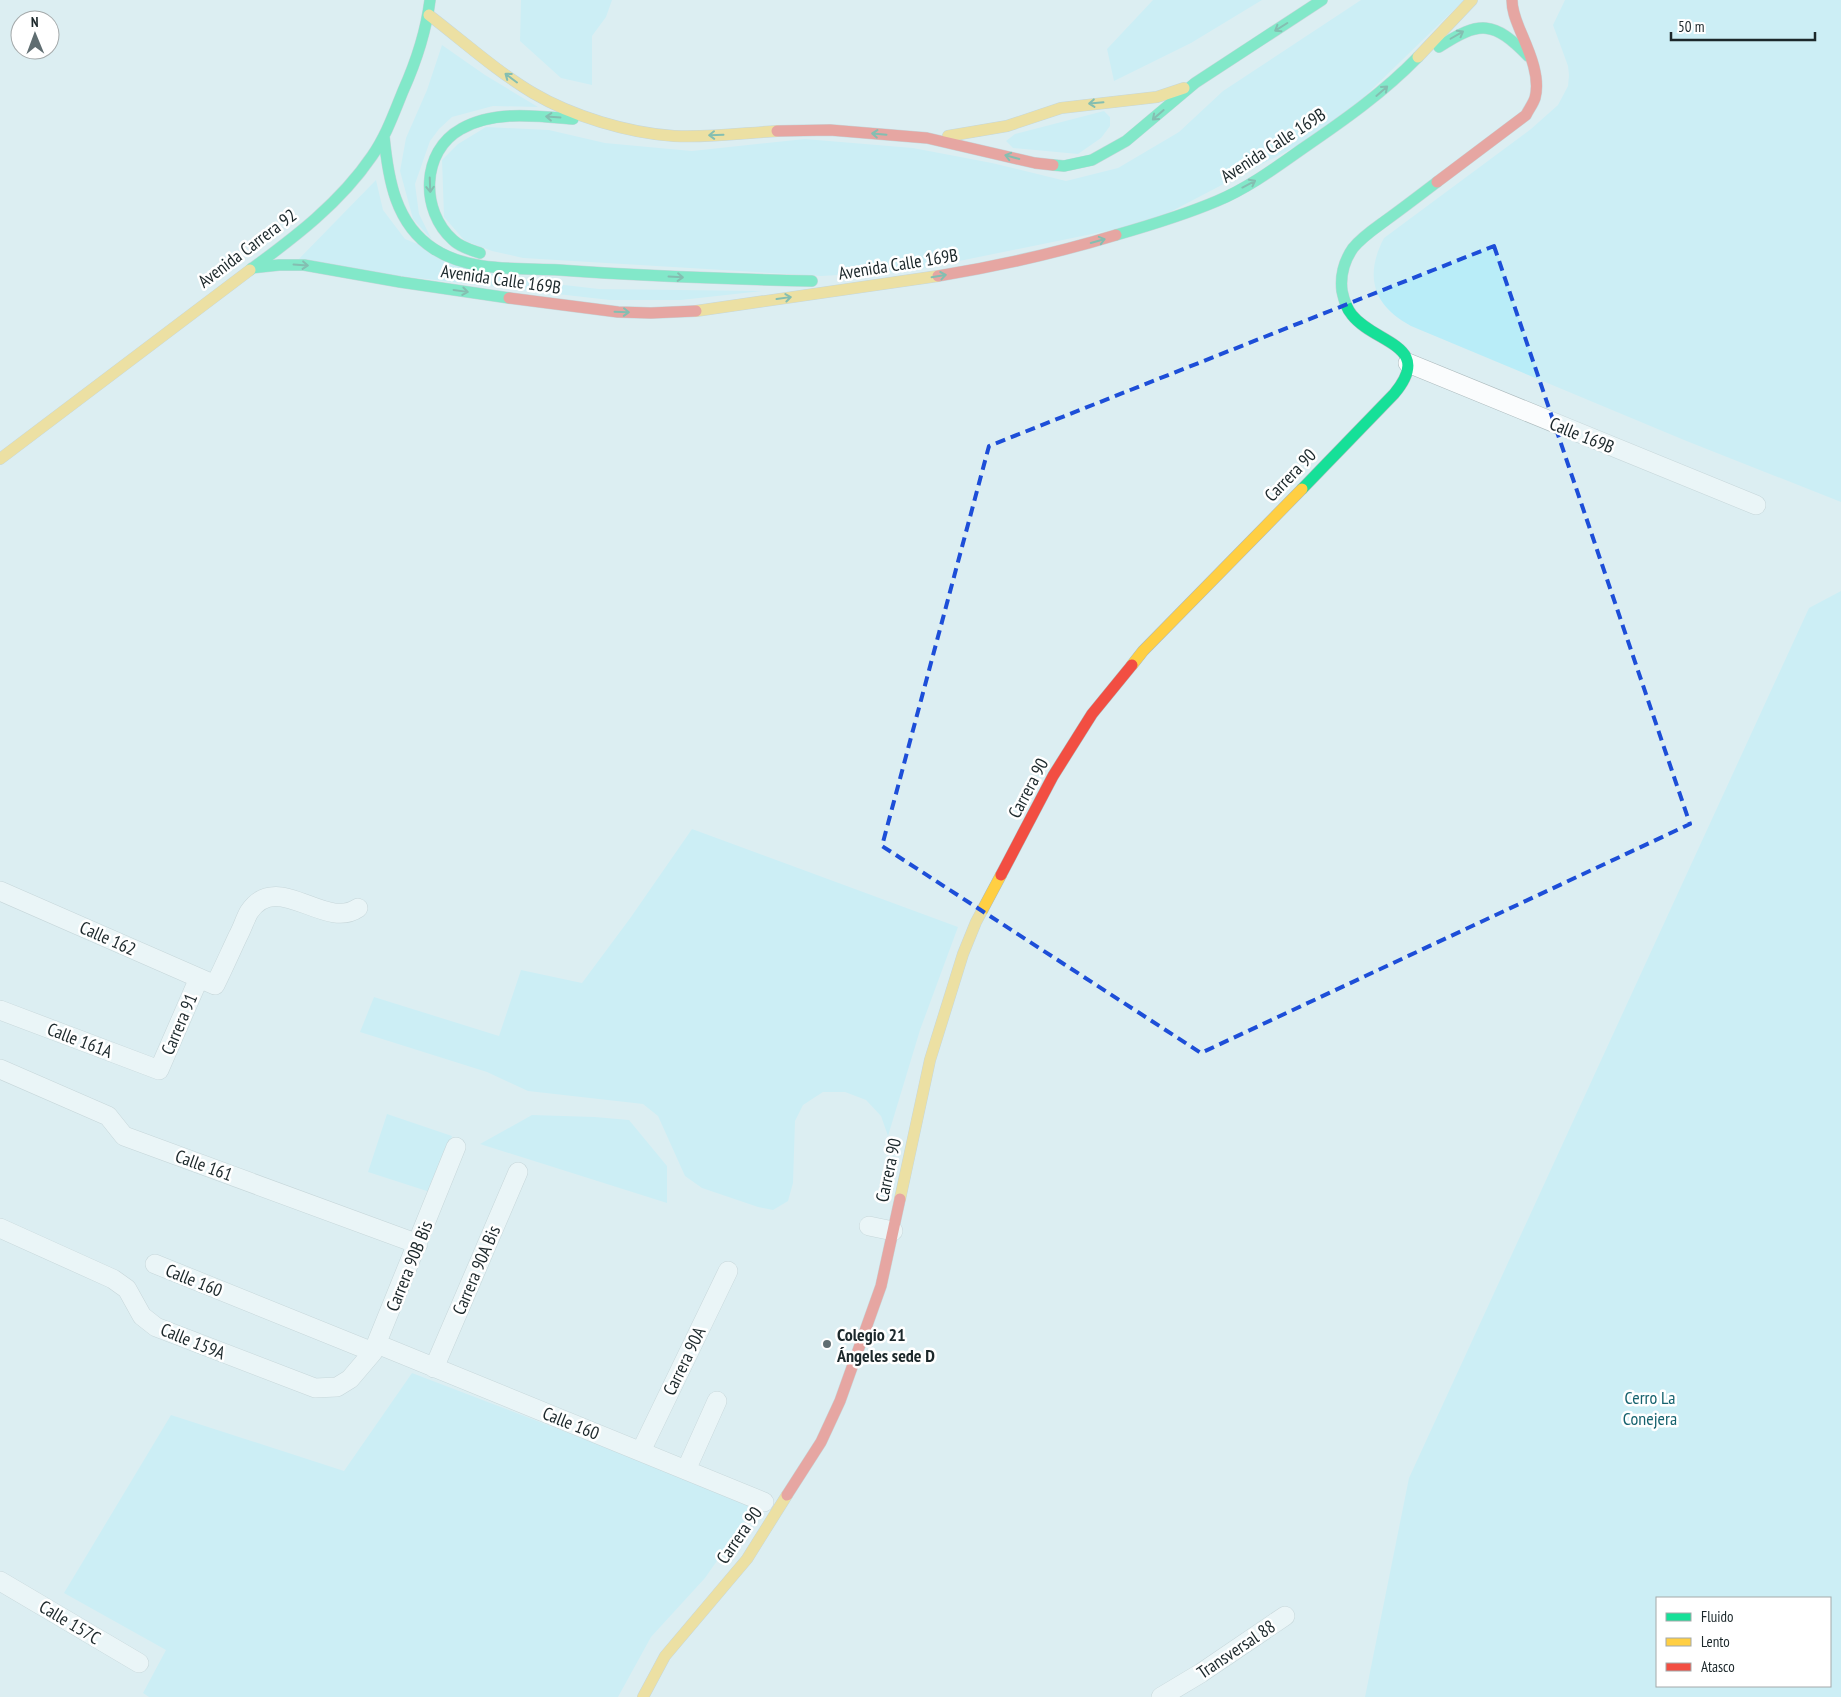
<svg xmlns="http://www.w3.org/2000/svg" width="1841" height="1697" viewBox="0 0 1841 1697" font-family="'PT Sans Narrow',sans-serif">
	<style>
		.green { fill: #b9edf8; fill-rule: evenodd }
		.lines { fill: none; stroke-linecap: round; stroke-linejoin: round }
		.street-casing { stroke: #acbabd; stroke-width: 20 }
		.fast-casing { stroke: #acbabd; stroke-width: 12 }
		.slow-casing { stroke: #acbabd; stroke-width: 12 }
		.jam-casing { stroke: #acbabd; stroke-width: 12 }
		.street { stroke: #fafcfd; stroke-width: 19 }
		.fast { stroke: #16e098; stroke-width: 11 }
		.slow { stroke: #ffcf43; stroke-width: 11 }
		.jam { stroke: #f24e42; stroke-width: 11 }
		.oneway { stroke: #198462 }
		.marked { fill: none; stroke: #1d4ed8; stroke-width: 4; stroke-dasharray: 10 6; stroke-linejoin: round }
		.poi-dot { fill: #5f6d71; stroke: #fff; stroke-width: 2 }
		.labels { text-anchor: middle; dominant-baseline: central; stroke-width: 5; stroke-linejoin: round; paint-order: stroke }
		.street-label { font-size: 18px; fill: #1c282b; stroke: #fff }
		.poi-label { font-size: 18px; font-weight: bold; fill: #1c282b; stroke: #fff; text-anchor: start }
		.park-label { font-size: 18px; fill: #16626e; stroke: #fff }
	</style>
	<rect width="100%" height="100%" fill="#dceef2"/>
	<!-- green -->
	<path class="green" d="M521 0H612L606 17 592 36V85L561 78 520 41Z
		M1153 0H1262L1191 43 1114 81 1107 49Z
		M1361 0H1464L1333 127 1151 222 910 271 821 276 523 258 492 251 465 241 444 217 442 160 458 144 486 127 549 130 605 143 692 151 805 139 913 148 992 163 1066 181 1118 168 1179 132 1223 91Z
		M1565 0H1841V502L1684 440 1411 326C1373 306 1364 276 1384 238L1531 129 1558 105 1568 86 1569 75 1568 66 1553 25Z
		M442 45 485 75 538 107 493 106 452 117 439 129 430 141 415 184 419 214 432 240 413 219 400 171 406 138 427 90Z
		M1104 111 1110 117V126L1101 138 1078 154 1013 148 1006 141 1015 134Z
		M376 180 383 210 405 239 503 278 599 289 762 291 681 300H610L294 264Z
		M1841 591V1697H1365L1409 1478 1809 608ZM1657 1598H1830V1686H1657Z
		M692 829 958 927 920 1030 888 1136 881 1116 866 1100 845 1092H823L803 1105 795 1121 793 1183 788 1201 773 1210 758 1207 702 1188 685 1176 658 1116 643 1104 528 1091 487 1072 360 1032 374 997 499 1036 521 970 582 983 631 917Z
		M387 1114 452 1136 433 1193 368 1172Z
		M532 1115 595 1117 629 1120 667 1166V1203L480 1144Z
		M412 1373 756 1505 705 1578 651 1637 618 1697H149L143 1693 166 1650 64 1593 171 1415 344 1471Z"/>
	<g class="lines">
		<defs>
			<path id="street" d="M1408 363 1756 505
				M0 891 215 985C223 969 230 953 238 936 242 929 245 919 249 912 277 869 325 931 358 908
				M0 1010 159 1070 199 978
				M0 1069 108 1116 124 1136 418 1244
				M869 1226 893 1231
				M0 1228 113 1279 127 1289 142 1316 156 1327 315 1388 337 1387 350 1379 373 1352 456 1147
				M155 1264 373 1352
				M377 1344 764 1502
				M434 1368 518 1172
				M641 1451 728 1271
				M686 1470 717 1401
				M0 1581 139 1663
				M1161 1697 1201 1673 1285 1616"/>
			<path id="fast" d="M1439 47C1480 20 1494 21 1528 56
				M384 136C388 178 395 224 434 249 469 272 519 268 559 270 643 276 728 279 812 281
				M1053 165 1064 166 1092 160 1126 141 1195 83 1322 0
				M1116 235C1151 225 1184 215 1217 201 1248 188 1275 168 1302 149 1343 121 1383 93 1418 57
				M480 253C471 250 460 247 453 240 420 211 421 151 461 129 493 110 538 116 573 119
				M252 268 279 265H304L400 282 509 298
				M250 270C295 237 340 203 372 156 386 136 394 113 403 91 416 62 426 32 430 0
				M1302 489 1394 394C1435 345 1375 344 1352 315 1346 308 1344 300 1342 291 1340 275 1344 261 1353 248 1362 237 1374 229 1385 221 1403 208 1420 195 1437 182"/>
			<path id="slow" d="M429 15C463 41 496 71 533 93 572 116 628 133 674 136 708 138 743 133 777 131
				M1418 57 1472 0
				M948 136 1007 126 1061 108 1157 97 1184 88
				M696 311 938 276
				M0 459 250 270
				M1132 665 1143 651 1302 489
				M900 1199 930 1060 963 954 976 922 1001 875
				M643 1697 665 1656 747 1559 787 1495"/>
			<path id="jam" d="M777 131 830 130 927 138 1035 163 1053 165
				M1437 182 1526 115C1529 109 1533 104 1535 98 1541 76 1528 49 1520 30 1516 20 1512 11 1512 0
				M938 276C998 266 1057 253 1116 235
				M509 298 618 312 651 313 696 311
				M1001 875 1053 776 1092 714 1132 665
				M787 1495 821 1442 840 1401 881 1286 900 1199"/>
		</defs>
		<!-- street casing -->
		<use href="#street" class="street-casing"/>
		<!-- fast casing -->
		<use href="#fast" class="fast-casing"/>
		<!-- slow casing -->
		<use href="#slow" class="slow-casing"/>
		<!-- jam casing -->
		<use href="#jam" class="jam-casing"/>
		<!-- street -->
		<use href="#street" class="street"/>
		<!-- fast -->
		<use href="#fast" class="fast"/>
		<!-- slow -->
		<use href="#slow" class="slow"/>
		<!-- jam -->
		<use href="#jam" class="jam"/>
	</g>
	<!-- one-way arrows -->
	<defs><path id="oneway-shaft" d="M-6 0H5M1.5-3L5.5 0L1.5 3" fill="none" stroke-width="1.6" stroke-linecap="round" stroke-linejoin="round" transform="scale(1.25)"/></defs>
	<g class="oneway">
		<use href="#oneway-shaft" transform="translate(1281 27) rotate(148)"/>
		<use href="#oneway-shaft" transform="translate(1457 35) rotate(-30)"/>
		<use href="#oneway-shaft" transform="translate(511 78) rotate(-143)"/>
		<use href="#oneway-shaft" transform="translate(1382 91) rotate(-41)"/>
		<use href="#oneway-shaft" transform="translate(1096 103) rotate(175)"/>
		<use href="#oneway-shaft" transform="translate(1158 115) rotate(139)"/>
		<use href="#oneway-shaft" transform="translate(553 117) rotate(-176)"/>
		<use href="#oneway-shaft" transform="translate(879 134) rotate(-175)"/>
		<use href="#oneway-shaft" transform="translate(716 135) rotate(178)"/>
		<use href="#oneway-shaft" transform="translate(1012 157) rotate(-165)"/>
		<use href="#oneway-shaft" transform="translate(1249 184) rotate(-28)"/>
		<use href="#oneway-shaft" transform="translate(430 185) rotate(88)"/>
		<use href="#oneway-shaft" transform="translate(1098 241) rotate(-16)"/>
		<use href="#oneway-shaft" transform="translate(301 265) rotate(4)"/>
		<use href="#oneway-shaft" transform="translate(939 276) rotate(-9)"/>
		<use href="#oneway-shaft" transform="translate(676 277) rotate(3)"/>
		<use href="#oneway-shaft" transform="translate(461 291) rotate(8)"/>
		<use href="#oneway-shaft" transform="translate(784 298) rotate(-8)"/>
		<use href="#oneway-shaft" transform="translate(622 312) rotate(2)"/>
	</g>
	<!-- marked area -->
	<path d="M0 0H1841V1697H0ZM1494 246 1690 824 1201 1053 882 846 989 446Z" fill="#dceef2" fill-opacity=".55" fill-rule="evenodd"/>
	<path class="marked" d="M1494 246 1690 824 1201 1053 882 846 989 446Z"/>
	<!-- markers -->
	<circle class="poi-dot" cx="827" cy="1344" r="5"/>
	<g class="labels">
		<!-- street labels -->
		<g class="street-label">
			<text transform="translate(1273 145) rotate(-33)">Avenida Calle 169B</text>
			<text transform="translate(247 248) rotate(-37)">Avenida Carrera 92</text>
			<text transform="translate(898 264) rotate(-9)">Avenida Calle 169B</text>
			<text transform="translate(501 279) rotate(8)">Avenida Calle 169B</text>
			<text transform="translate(1582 435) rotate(22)">Calle 169B</text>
			<text transform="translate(1290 475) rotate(-46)">Carrera 90</text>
			<text transform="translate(1028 788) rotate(-62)">Carrera 90</text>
			<text transform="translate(108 938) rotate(24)">Calle 162</text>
			<text transform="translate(179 1024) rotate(-67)">Carrera 91</text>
			<text transform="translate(80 1040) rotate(21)">Calle 161A</text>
			<text transform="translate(204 1165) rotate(20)">Calle 161</text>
			<text transform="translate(888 1170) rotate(-78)">Carrera 90</text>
			<text transform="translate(409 1266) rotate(-68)">Carrera 90B Bis</text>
			<text transform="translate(476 1270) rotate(-67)">Carrera 90A Bis</text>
			<text transform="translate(194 1280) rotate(22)">Calle 160</text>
			<text transform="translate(193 1341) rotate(22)">Calle 159A</text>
			<text transform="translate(684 1361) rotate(-64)">Carrera 90A</text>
			<text transform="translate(571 1423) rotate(22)">Calle 160</text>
			<text transform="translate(739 1535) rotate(-55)">Carrera 90</text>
			<text transform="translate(70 1622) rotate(31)">Calle 157C</text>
			<text transform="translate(1236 1649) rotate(-34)">Transversal 88</text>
		</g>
		<!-- poi labels -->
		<g class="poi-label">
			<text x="837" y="1334">Colegio 21<tspan x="837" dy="21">Ángeles sede D</tspan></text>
		</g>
		<!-- park labels -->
		<g class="park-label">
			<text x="1650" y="1397">Cerro La<tspan x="1650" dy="21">Conejera</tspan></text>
		</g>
	</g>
	<!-- legend -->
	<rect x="1656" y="1597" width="175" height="90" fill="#ffffff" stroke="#a4a9aa"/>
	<rect x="1666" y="1613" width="25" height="8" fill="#16e098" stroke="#a4a9aa"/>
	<text x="1701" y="1622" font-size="15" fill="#1c282b">Fluido</text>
	<rect x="1666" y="1638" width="25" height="8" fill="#ffcf43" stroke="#a4a9aa"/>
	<text x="1701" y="1647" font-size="15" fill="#1c282b">Lento</text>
	<rect x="1666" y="1663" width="25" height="8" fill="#f24e42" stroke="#a4a9aa"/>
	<text x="1701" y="1672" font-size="15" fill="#1c282b">Atasco</text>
	<!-- north arrow -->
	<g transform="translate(35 35) rotate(359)"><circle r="24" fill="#ffffff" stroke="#a4a9aa"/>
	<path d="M0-4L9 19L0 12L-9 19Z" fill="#5f6d71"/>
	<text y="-8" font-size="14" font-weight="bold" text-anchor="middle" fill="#1c282b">N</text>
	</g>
	<!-- scale -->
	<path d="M1671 32v8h144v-8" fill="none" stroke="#1c282b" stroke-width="2.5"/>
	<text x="1678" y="32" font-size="15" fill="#1c282b" stroke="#ffffff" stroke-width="4" paint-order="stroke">50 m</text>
</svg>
